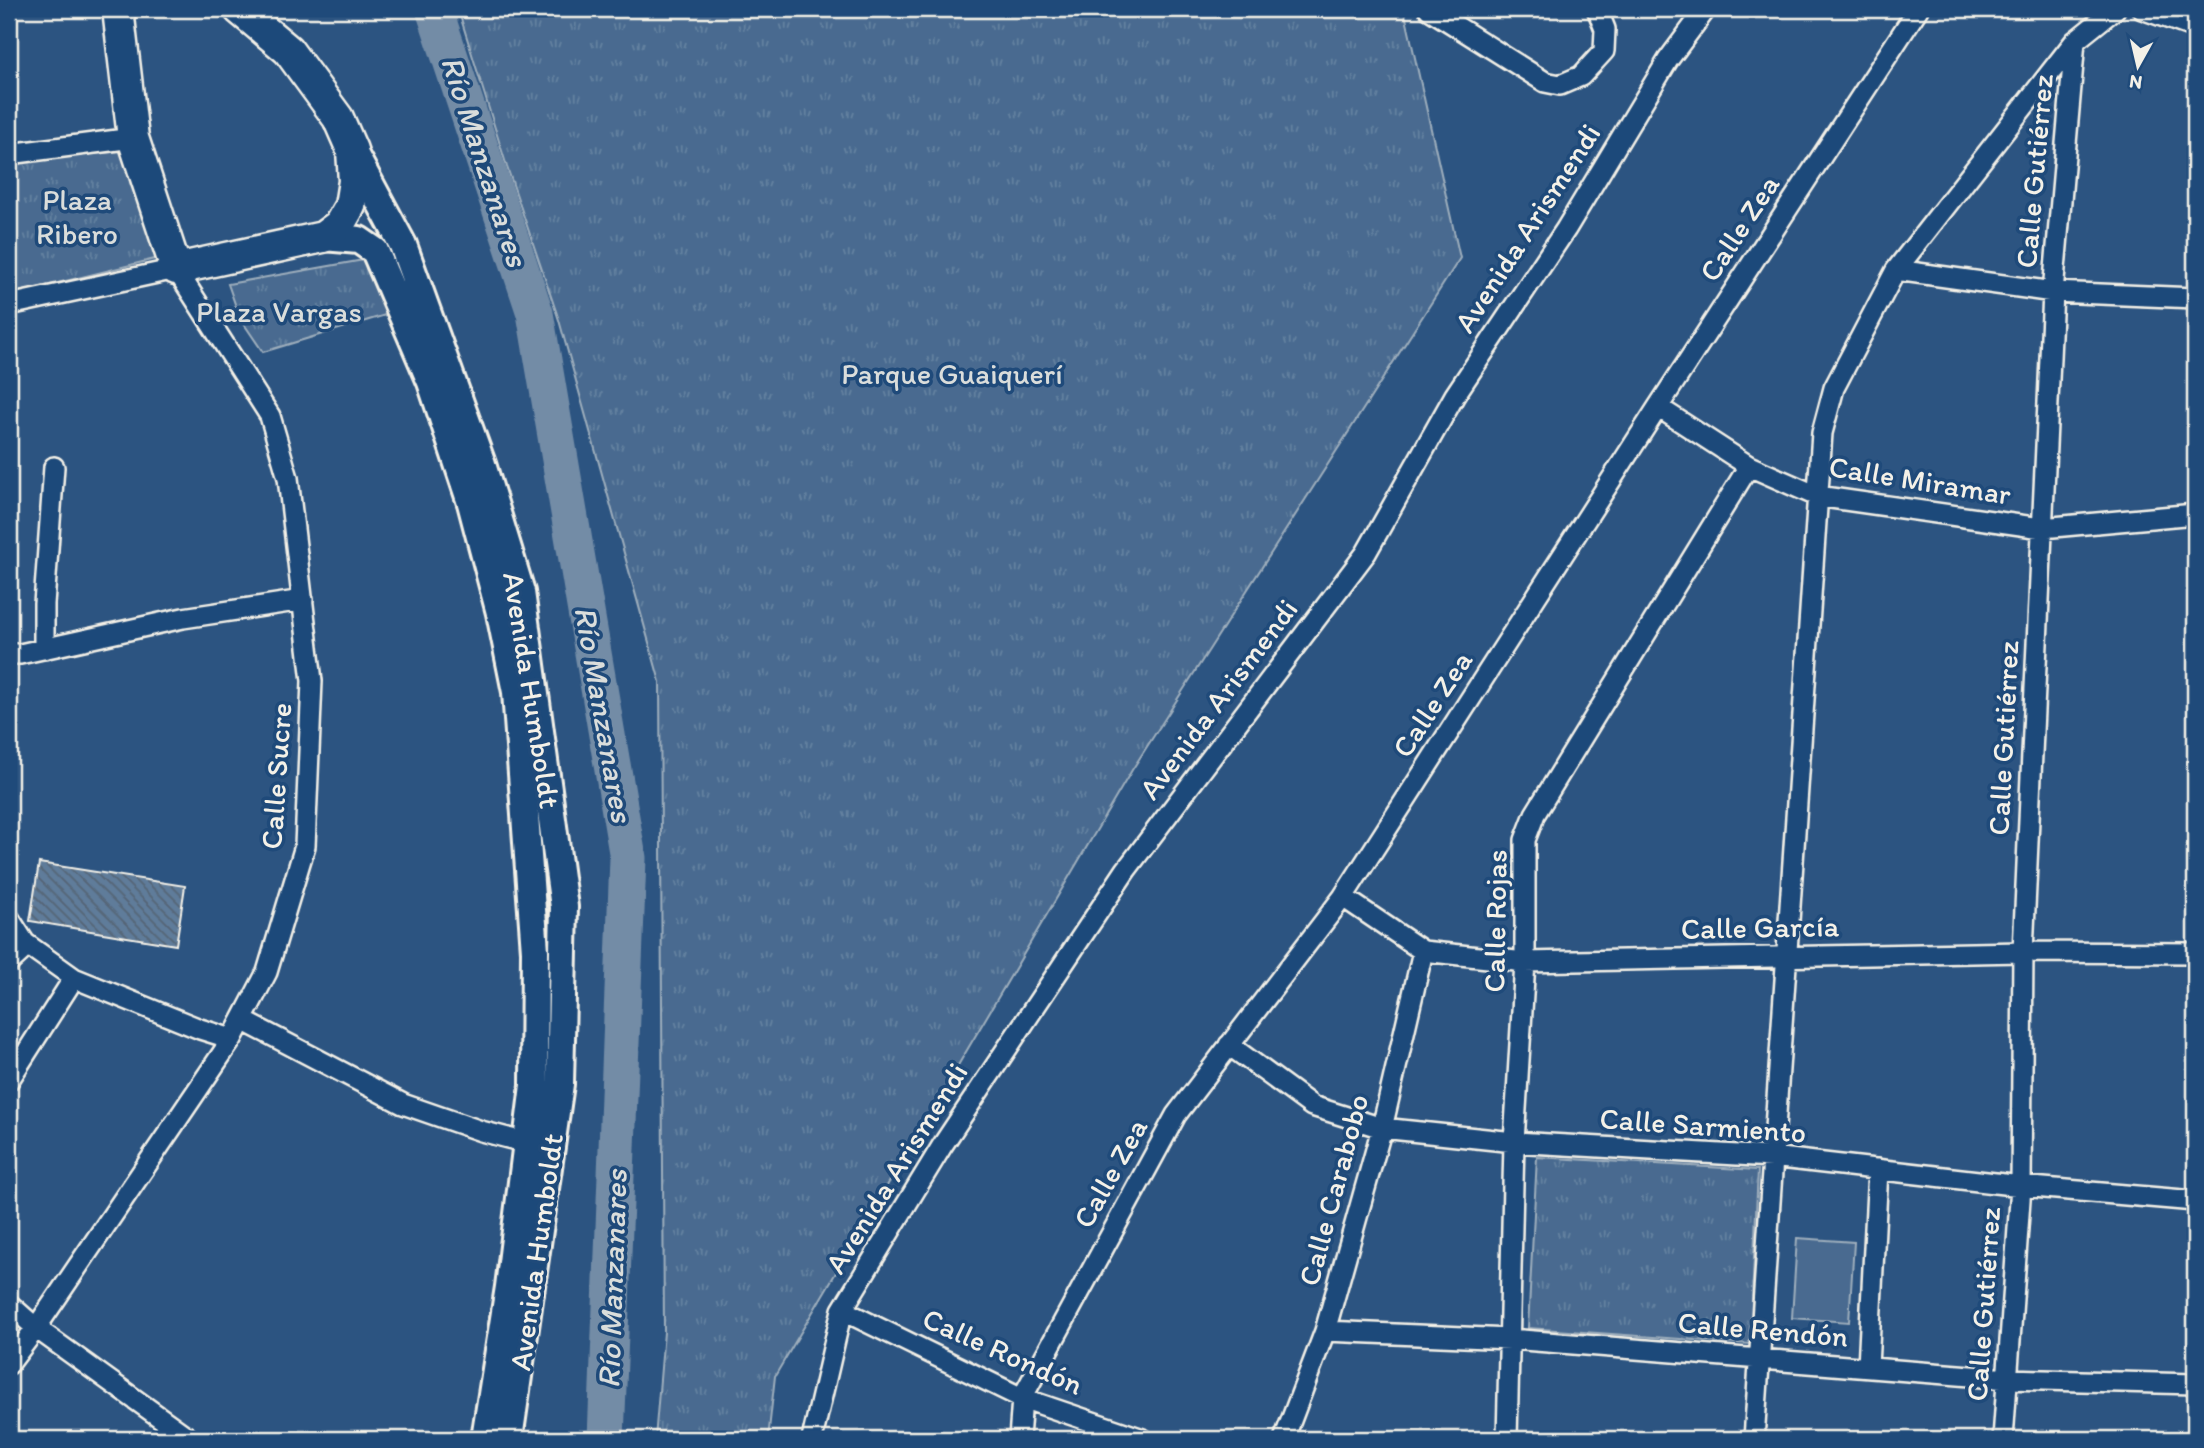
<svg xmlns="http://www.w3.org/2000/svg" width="2204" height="1448" viewBox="0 0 2204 1448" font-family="Itim,sans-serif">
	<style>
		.green { fill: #496b90; stroke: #9eaebc; stroke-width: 2 }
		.park { fill: url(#park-tufts); stroke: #9eaebc; stroke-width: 2 }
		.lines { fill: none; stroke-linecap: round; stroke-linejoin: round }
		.river { stroke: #738ca6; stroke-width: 37 }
		.building { fill: url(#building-back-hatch); stroke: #f4f1e8; stroke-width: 2 }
		.street-casing { stroke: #f4f1e8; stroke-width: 24 }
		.secondary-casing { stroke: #f4f1e8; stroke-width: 32 }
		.primary-casing { stroke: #f4f1e8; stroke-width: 35 }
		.street { stroke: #1f4a7a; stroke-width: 19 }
		.secondary { stroke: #1f4a7a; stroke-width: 26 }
		.primary { stroke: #1f4a7a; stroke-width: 30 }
		.labels { text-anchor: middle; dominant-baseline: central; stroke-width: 7; stroke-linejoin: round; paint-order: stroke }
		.street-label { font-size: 30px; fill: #f4f1e8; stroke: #1f4a7a }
		.park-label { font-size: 30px; fill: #dadddb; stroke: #1f4a7a }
		.water-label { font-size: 32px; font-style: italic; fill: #dadddb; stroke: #1f4a7a }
	</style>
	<defs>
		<pattern id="park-tufts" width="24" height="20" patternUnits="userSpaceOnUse" patternTransform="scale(1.75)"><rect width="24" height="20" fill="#496b90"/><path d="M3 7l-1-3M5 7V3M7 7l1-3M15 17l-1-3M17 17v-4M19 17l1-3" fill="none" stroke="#6481a0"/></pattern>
		<pattern id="building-back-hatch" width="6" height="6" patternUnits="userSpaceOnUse" patternTransform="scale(1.75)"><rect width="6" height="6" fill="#5e7b9a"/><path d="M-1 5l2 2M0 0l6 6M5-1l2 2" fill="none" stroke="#556474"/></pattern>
	</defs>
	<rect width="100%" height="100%" fill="#2c5481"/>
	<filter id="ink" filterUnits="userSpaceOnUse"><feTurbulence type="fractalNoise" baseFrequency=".0143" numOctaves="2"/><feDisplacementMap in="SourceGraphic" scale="14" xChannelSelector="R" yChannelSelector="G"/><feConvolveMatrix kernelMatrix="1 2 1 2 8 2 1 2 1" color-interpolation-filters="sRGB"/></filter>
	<g filter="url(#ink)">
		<!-- green -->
		<path class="green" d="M1797 1238 1854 1242 1849 1322 1792 1318Z"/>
		<!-- park -->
		<path class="park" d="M458 9H1404L1460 258 1132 770 775 1376 768 1439H655L664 1332 660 682 559 320 507 167Z
			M132 150 167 256 9 295V163Z
			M375 258 392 313 263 352 240 318 228 284Z
			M1537 1157 1758 1170 1750 1344 1528 1328Z"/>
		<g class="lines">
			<!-- river -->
			<path class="river" d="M434 9 535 313 628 858 606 1439"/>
		</g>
		<!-- building -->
		<path class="building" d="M39 863 185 886 176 945 30 921Z"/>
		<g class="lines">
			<defs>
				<path id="street" d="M1429 9 1545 82 1560 85 1581 76 1604 51 1605 29 1597 9
					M2142 9 2195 28
					M9 154 133 138
					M1896 270 2053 292 2195 298
					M9 305 176 269 270 416 288 478 312 681 305 846 267 972 232 1039 36 1328 9 1364
					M1658 407 1749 466 1817 496 2042 528 2195 514
					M44 649V604L54 467
					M9 654H20L183 618 303 600
					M1343 897 1423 951 1525 962 2023 952 2195 953
					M9 918 25 943 74 978 200 1029 232 1039
					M9 963 21 952 25 943
					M242 1020 403 1104 481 1131 527 1143
					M1229 1045 1312 1106 1382 1128 1514 1142 1772 1157 2021 1186 2195 1201
					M9 1080 74 978
					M9 1304 36 1328 190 1439
					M842 1310 1022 1398 1143 1439
					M1325 1331 1510 1339 2008 1379 2195 1384
					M1868 1367 1878 1169
					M812 1439 842 1310 942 1146 1126 870 1366 553 1455 395 1566 229 1668 60 1706 9
					M1019 1439 1022 1398 1176 1115 1343 897 1658 407 1918 9
					M1284 1439 1325 1331 1382 1128 1423 951
					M1507 1439 1514 1142 1525 962V840L1535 814 1749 466
					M1754 1439 1822 433 1834 388 1896 270 2075 41 2115 9
					M2003 1439 2021 1186 2023 952 2053 292 2075 41"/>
				<path id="secondary" d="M352 150 403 245 482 464 521 592 564 907 560 1084 509 1439
					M323 237 359 240 375 251 431 382 471 503 500 613 516 692 535 951 534 1085 509 1287 485 1439"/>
				<path id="primary" d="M118 9 133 138 176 269 323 237 339 225 350 206 354 181 352 150 338 118 288 50 239 9"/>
			</defs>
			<!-- street casing -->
			<use href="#street" class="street-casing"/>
			<!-- secondary casing -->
			<use href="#secondary" class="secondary-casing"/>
			<!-- primary casing -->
			<use href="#primary" class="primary-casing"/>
			<!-- street -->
			<use href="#street" class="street"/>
			<!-- secondary -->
			<use href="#secondary" class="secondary"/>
			<!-- primary -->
			<use href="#primary" class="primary"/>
		</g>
	</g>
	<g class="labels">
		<!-- street labels -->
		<g class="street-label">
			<text transform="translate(2034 171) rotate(-85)">Calle Gutiérrez</text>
			<text transform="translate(1527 228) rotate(-57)">Avenida Arismendi</text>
			<text transform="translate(1739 228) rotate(-57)">Calle Zea</text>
			<text transform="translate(1920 480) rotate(9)">Calle Miramar</text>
			<text transform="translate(532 690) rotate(81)">Avenida Humboldt</text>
			<text transform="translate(1218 699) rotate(-53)">Avenida Arismendi</text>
			<text transform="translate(1432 704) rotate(-57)">Calle Zea</text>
			<text transform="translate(2003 738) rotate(-87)">Calle Gutiérrez</text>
			<text transform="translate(276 776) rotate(-86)">Calle Sucre</text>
			<text transform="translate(1495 921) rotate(-89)">Calle Rojas</text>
			<text transform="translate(1760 927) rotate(-1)">Calle García</text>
			<text transform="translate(1703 1125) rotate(4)">Calle Sarmiento</text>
			<text transform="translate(896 1168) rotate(-58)">Avenida Arismendi</text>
			<text transform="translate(1110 1173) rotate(-61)">Calle Zea</text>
			<text transform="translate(1333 1190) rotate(-75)">Calle Carabobo</text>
			<text transform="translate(536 1252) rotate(-82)">Avenida Humboldt</text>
			<text transform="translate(1983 1304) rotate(-86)">Calle Gutiérrez</text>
			<text transform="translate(1763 1329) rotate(5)">Calle Rendón</text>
			<text transform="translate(1003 1351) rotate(24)">Calle Rondón</text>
		</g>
		<!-- park labels -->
		<g class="park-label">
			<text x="77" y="199">Plaza<tspan x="77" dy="34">Ribero</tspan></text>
			<text x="279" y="311">Plaza Vargas</text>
			<text x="952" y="373">Parque Guaiquerí</text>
		</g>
		<!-- water labels -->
		<g class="water-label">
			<text transform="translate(485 161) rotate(72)">Río Manzanares</text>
			<text transform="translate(604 714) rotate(80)">Río Manzanares</text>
			<text transform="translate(612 1279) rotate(-88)">Río Manzanares</text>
		</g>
	</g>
	<!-- margin -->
	<rect width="2204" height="1448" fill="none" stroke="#1f4a7a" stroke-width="35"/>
	<rect x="18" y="18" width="2169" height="1413" fill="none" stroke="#f4f1e8" stroke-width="2.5" filter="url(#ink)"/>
	<!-- north arrow -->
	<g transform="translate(2138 66) rotate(188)" stroke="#1f4a7a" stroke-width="5" paint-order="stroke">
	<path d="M0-5L12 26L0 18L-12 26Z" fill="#f4f1e8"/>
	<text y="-10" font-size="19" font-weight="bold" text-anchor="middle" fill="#f4f1e8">N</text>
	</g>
</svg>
